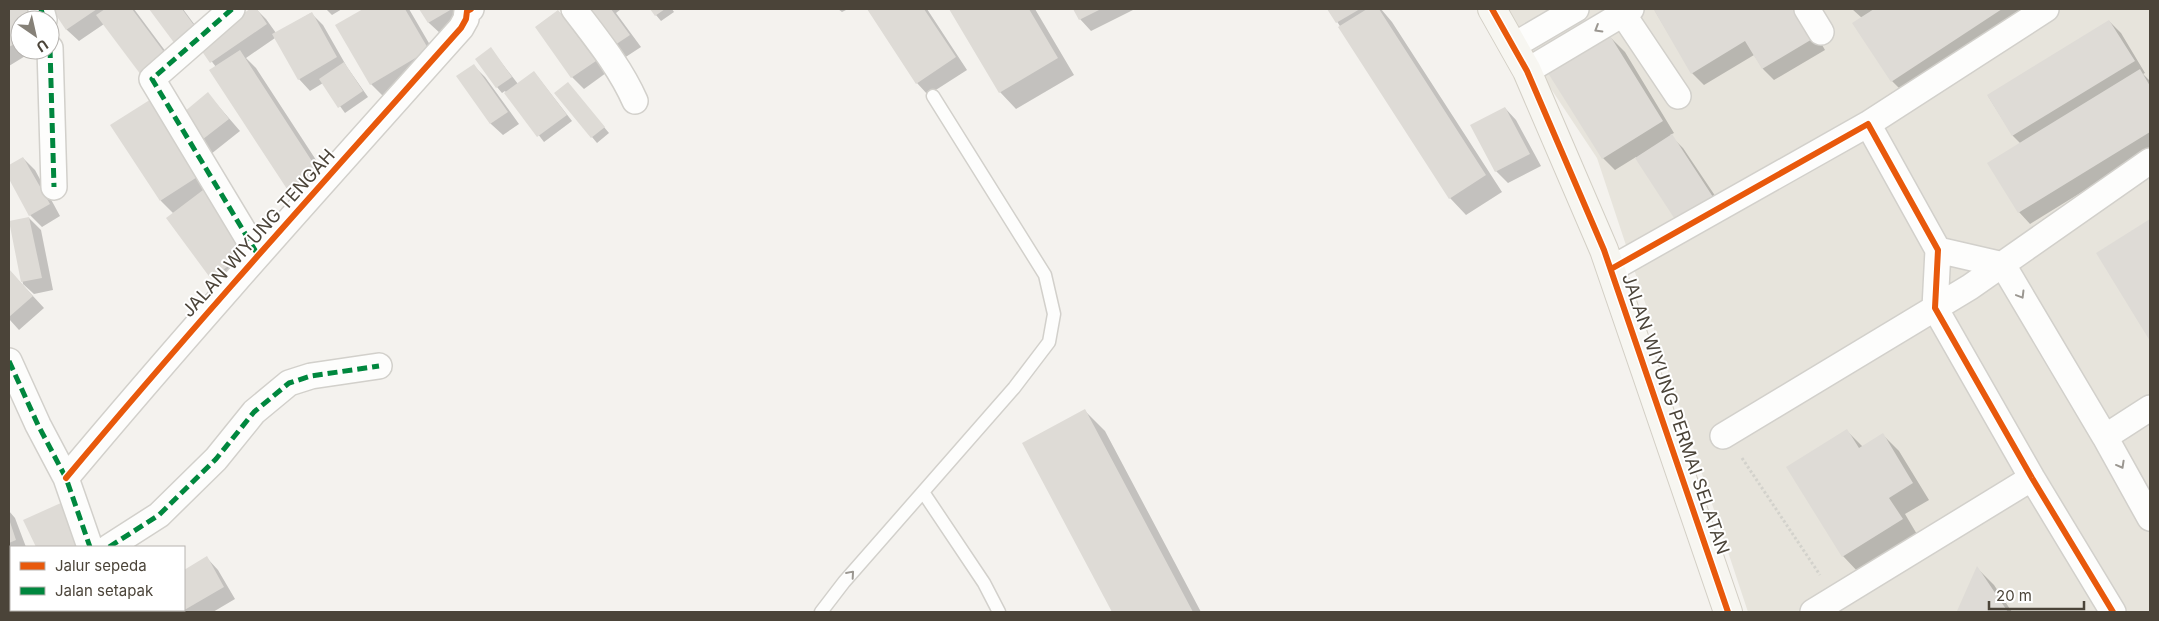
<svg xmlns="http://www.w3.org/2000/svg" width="2159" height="621" viewBox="0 0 2159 621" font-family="Inter,sans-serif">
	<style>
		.residential { fill: #e7e4dc }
		.shadow { fill: #0003 }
		.building { fill: #dedbd6 }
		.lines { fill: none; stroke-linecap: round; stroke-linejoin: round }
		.lane-casing { stroke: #d2d0cb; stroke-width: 15 }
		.street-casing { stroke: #d2d0cb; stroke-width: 28 }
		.secondary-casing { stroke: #d3cfc5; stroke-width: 30 }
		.path { stroke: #d3d2cc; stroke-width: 3; stroke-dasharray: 2.5 2.5; stroke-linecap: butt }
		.lane { stroke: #fdfdfc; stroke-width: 12 }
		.street { stroke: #fdfdfc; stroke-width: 25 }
		.secondary { stroke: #f7f6f1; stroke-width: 28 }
		.quiet { stroke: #00873e; stroke-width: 5; stroke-dasharray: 10 5; stroke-linecap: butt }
		.cycleway-casing { stroke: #fff; stroke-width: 9 }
		.cycleway { stroke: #e8590c; stroke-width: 6 }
		.oneway { stroke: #9b9791 }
		.labels { text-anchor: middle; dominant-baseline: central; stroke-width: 4; stroke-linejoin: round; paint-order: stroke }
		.street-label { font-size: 18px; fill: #4b4439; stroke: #fff }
	</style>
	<rect width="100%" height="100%" fill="#f4f2ee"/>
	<!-- residential -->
	<path class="residential" d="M1498 9H2150V612H1748L1597 158Z"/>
	<!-- shadow -->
	<path class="shadow" d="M9 9H38L20 20V50H35L9 66Z
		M53 9H134L178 68 104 24 79 41 67 30Z
		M150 9H183L206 40 252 9H256L266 19 276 33 311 13 323 25 347 67 368 97 345 113 323 83 310 91 299 79 275 38 246 58 256 68 333 186 304 205 288 188 216 67 200 46 176 43Z
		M326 9H342L332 15Z
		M365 9H409L440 62 383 96 371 84 337 25Z
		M421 9H455L463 21 441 34 429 23Z
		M577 9H621L616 13 641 47 618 62Z
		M651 9H672L674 12 661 21Z
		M838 9H848L842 12Z
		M868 9H927L967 70 928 95 917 83Z
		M950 9H1035L1074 75 1016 109 1000 92Z
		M1074 9H1135L1091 31 1080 19Z
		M1329 9H1381L1392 22 1502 192 1466 215 1450 198Z
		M1659 9H1801L1825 50 1774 80 1763 69 1754 55 1704 85 1692 73 1655 11Z
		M1852 9H2032L1904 93 1892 81 1854 23 1862 18Z
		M558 11 570 23 606 73 584 89 572 77 536 27Z
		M2109 21 2121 33 2145 73 2143 74 2150 81V150L2030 224 2019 212 2021 144 2013 136 1988 96Z
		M50 28 56 38 50 41Z
		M1609 36 1625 52 1674 133 1670 135 1683 148 1726 212 1679 224 1636 157 1615 170 1603 158 1550 73Z
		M491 49 518 84 534 72 572 121 544 142 505 91 502 93 497 87Z
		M474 66 485 77 519 124 503 135 491 124 458 77Z
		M568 84 609 133 597 143 592 137Z
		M208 94 240 131 211 154 199 142Z
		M156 97 263 261 223 290 212 278 173 213 161 201Z
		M1505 108 1516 120 1541 166 1508 183 1496 171Z
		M23 158 35 170 60 216 42 227 30 215 9 176V166Z
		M29 218 41 230 53 290 34 294 23 284 10 222Z
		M2150 221V339L2098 253Z
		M9 270 44 308 19 330 9 319Z
		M1085 411 1105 431 1201 612H1113L1024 443Z
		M1847 431 1863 447 1883 435 1899 451 1929 500 1905 514 1918 536 1859 573 1843 556Z
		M9 511 15 518 26 547H11V558L9 559Z
		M207 558 218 570 235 599 213 612H151L149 610H184V571Z
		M1978 569 1994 585 2012 612H1960L1959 610Z
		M38 610H88L89 612H29Z"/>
	<!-- building -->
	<path class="building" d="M9 9H35L41 20H20V41L9 47Z
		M52 9H97L66 30Z
		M105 9H132L167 56 141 75 96 15Z
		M149 9H182L196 28 175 44Z
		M250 9H257L267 24 210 63 197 44Z
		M363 9H405L429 50 370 85 335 25Z
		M419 9H452L428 23Z
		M575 9H611L630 35 606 51Z
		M650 9H665L655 16Z
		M867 9H924L956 57 916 84Z
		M949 9H1029L1058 58 999 93Z
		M1073 9H1101L1079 20Z
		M1327 9H1360L1336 23Z
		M1367 9H1379L1486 175 1449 199 1338 27Z
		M1656 9H1797L1814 38 1762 69 1745 41 1691 74 1654 10Z
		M1874 9H2002L1891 82 1852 23Z
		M558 10 596 61 571 78 535 27Z
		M312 12 337 57 298 80 272 34Z
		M2109 20 2135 61 2012 136 1987 95Z
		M1609 34 1663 121 1602 159 1548 73Z
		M491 47 512 77 496 88 475 59Z
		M240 50 317 169 287 189 209 70Z
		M344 62 363 91 338 108 319 79Z
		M474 64 508 112 490 124 456 76Z
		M2140 69 2150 86V132L2018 213 1987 163Z
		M534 71 567 115 537 137 504 93Z
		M568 82 605 127 591 138 554 93Z
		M208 92 229 119 198 143 178 117Z
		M156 96 205 172 160 201 110 125Z
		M1505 107 1530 154 1495 172 1470 125Z
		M1672 134 1715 200 1678 224 1635 158Z
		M23 157 50 204 29 216 9 179V165Z
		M207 187 252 248 211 279 166 218Z
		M29 217 42 278 21 282 9 221Z
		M2150 219V341L2096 253Z
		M9 269 33 296 9 317Z
		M1085 409 1193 612H1112L1022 443Z
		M1847 429 1859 448 1883 433 1913 483 1889 498 1903 519 1842 557 1786 467Z
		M63 502 83 547H36L23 520Z
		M9 519 16 540 9 543Z
		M207 556 224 587 181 612H149L148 610H184V570Z
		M1977 566 2008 612H1958L1957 611Z
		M34 610H81V612H27Z"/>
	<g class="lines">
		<defs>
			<path id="lane" d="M923 492 984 583 999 612
				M821 612 844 582 1014 388 1049 342 1054 314 1045 275 933 96"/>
			<path id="street" d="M41 9 44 20
				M232 9 152 79 258 255
				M574 9C596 38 620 67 635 101
				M1807 9 1821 32
				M1623 14 1678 96
				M1513 46 1576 9
				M50 48 54 187
				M1527 71 1631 9
				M1868 124 2046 9
				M1938 250 2003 265 2105 437 2150 518
				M1611 269 1868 124 1938 250 1935 308 2032 478 2113 612
				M9 361 38 425 66 478 90 547
				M1723 436 1970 287 2150 161
				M2105 437 2150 408
				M66 478C194 325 328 177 461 28L466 19 467 11 471 9
				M109 547 159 515 216 459 254 412 289 383 311 376 379 366
				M9 590 11 589
				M1813 612 2032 478"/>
			<path id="secondary" d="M1492 9 1527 71 1604 250 1728 612"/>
		</defs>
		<!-- lane casing -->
		<use href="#lane" class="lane-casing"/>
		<!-- street casing -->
		<use href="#street" class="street-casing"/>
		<!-- secondary casing -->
		<use href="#secondary" class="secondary-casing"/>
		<!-- path -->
		<path class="path" d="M1742 458 1820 575"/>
		<!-- lane -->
		<use href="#lane" class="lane"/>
		<!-- street -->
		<use href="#street" class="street"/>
		<!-- secondary -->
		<use href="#secondary" class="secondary"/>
		<!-- quiet -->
		<path class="quiet" d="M41 9 44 20
			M232 9 152 79 258 255
			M50 48 54 187
			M9 361 38 425 66 478 90 547
			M109 547 159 515 216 459 254 412 289 383 311 376 379 366
			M9 590 11 589"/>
		<defs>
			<path id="cycleway" d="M1492 9 1527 71 1604 250 1728 612
				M1611 269 1868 124 1938 250 1935 308 2032 478 2113 612
				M66 478C194 325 328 177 461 28L466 19 467 11 471 9"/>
		</defs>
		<!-- cycleway casing -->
		<use href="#cycleway" class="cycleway-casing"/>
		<!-- cycleway -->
		<use href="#cycleway" class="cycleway"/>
	</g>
	<!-- one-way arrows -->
	<defs><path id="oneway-chevron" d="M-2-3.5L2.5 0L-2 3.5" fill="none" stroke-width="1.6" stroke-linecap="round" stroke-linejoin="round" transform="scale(1.25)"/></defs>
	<g class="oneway">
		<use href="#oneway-chevron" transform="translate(1598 29) rotate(149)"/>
		<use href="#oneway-chevron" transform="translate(2021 295) rotate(59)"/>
		<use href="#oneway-chevron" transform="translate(2121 465) rotate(61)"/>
		<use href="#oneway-chevron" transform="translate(851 574) rotate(-49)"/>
	</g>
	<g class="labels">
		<!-- street labels -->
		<g class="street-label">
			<text transform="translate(258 233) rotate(-48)">JALAN WIYUNG TENGAH</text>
			<text transform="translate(1676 414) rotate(71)">JALAN WIYUNG PERMAI SELATAN</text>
		</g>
	</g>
	<!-- border -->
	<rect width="2159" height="621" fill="none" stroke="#4b4439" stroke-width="20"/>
	<!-- legend -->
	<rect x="10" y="546" width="175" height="65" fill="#ffffff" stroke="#b7b4b0"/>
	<rect x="20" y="562" width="25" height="8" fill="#e8590c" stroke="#b7b4b0"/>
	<text x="55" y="571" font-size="15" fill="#4b4439">Jalur sepeda</text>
	<rect x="20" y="587" width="25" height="8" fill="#00873e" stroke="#b7b4b0"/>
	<text x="55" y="596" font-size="15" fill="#4b4439">Jalan setapak</text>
	<!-- north arrow -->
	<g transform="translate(35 35) rotate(146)"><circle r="24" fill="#ffffff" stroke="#b7b4b0"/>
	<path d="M0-4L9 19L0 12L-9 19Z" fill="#868178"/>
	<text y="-8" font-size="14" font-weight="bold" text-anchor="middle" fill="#4b4439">U</text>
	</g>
	<!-- scale -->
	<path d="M1989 601v8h95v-8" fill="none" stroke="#4b4439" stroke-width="2.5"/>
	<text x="1996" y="601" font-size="15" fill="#4b4439" stroke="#ffffff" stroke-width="4" paint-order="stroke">20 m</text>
</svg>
